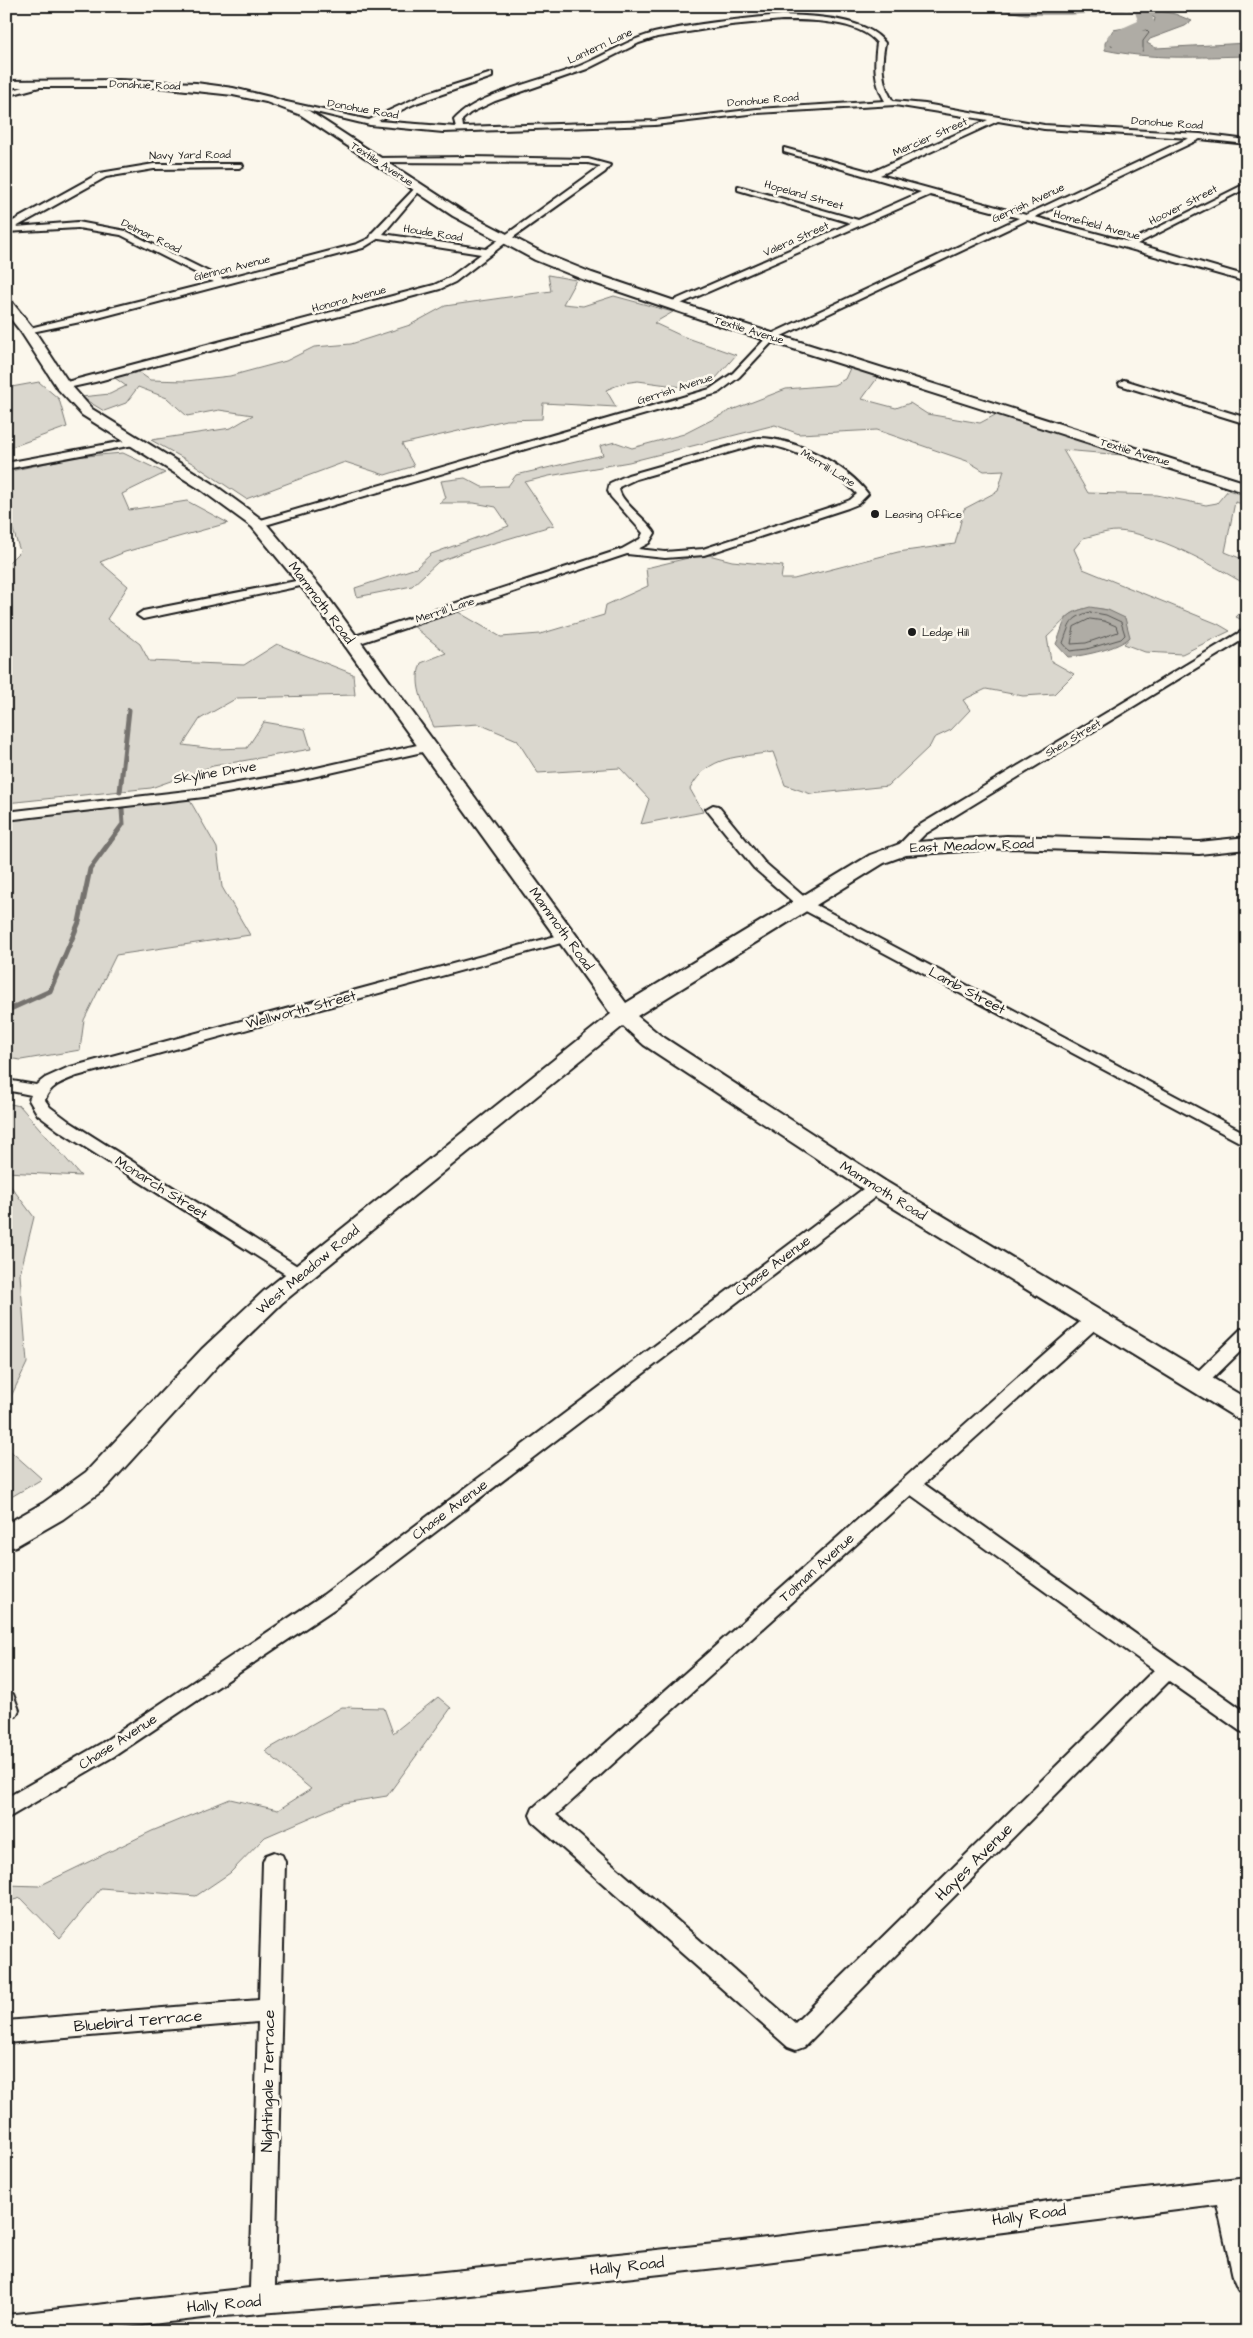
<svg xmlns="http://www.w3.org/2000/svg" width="1253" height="2338" viewBox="0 0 1253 2338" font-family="'Architects Daughter',sans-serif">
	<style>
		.green { fill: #dad7ce; stroke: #7b7a75 }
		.water { fill: #afaca5; stroke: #74726e }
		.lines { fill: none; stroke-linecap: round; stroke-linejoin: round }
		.shore { stroke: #575653; stroke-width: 1 }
		.stream { stroke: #74726e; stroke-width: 5 }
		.river { fill: #afaca5; fill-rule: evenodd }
		.street-casing { stroke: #1c1c1c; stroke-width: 4 }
		.secondary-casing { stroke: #1c1c1c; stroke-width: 4 }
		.street { fill: #fbf7ec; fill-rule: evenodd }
		.secondary { fill: #fbf7ec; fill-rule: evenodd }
		.poi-dot { fill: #1c1c1c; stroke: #fbf7ec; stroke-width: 2 }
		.labels { text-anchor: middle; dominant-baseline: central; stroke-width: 5; stroke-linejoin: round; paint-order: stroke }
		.far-street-label { font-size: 11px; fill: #1c1c1c; stroke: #fbf7ec }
		.far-poi-label { font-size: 11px; fill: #1c1c1c; stroke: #fbf7ec; text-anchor: start }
		.street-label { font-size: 14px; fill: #1c1c1c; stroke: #fbf7ec }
		.near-street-label { font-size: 16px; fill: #1c1c1c; stroke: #fbf7ec }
	</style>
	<rect width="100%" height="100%" fill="#fbf7ec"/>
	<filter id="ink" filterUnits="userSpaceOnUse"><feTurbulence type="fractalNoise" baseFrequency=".02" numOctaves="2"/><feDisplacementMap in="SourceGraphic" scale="10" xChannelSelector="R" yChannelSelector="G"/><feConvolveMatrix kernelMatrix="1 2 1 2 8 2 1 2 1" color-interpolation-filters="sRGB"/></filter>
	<g filter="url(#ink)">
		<!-- green -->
		<path class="green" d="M548 275 576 280 563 304 583 306 614 296 673 312 654 323 682 336 736 355 710 385 690 388 638 381 623 383 606 390 616 407 543 403 542 419 506 420 402 444 414 466 385 475 345 462 246 499 192 463 151 440 231 428 253 415 219 410 187 416 167 398 138 387 126 403 104 411 81 397 110 394 126 386 115 378 137 371 150 380 186 381 230 376 286 361 314 347 351 344 410 325 445 306 551 291Z
			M851 366 881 373 862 399 896 408 910 403 927 414 980 423 999 413 1122 455 1063 450 1088 493 1157 495 1206 505 1217 503 1228 490 1247 496V505L1235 502 1225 552 1247 561V622L1236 617 1245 608V584C1213 565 1154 532 1117 531 1106 531 1093 536 1083 538L1074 549 1083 569 1218 624 1230 631 1182 654 1145 652 1124 644 1130 637 1108 610C1072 604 1071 615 1047 637L1051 661 1074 674 1054 694 1023 696 986 689 963 700 970 710 951 730 934 738 930 746 888 786 811 794 785 785 773 752C737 758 709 754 690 789L703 812 641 824 649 799 620 768 538 773 517 740 479 724 434 727C425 707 412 686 421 663L446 653 412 625 458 612 501 637 540 634 604 615 606 605 648 586 646 568 705 554 732 561 783 566 781 579H794L898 552 955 544 964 509 998 491 1004 470 984 471 967 461 877 430 799 434 775 425 629 462 549 476 525 482 554 525 464 552 438 562 412 586 357 597 355 588 416 568 431 554 509 526 496 507 474 503H439L446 498 441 481 465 478 482 487 508 486 516 475 603 455 600 446 615 442 632 448 684 434 729 411 786 389 834 385 845 379Z
			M39 382 59 399 67 427 6 449V388Z
			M123 453 165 473 122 494 129 510 187 501 228 523 125 552 100 562 128 586 107 619 140 644 149 661 244 665 277 644 353 674 355 695 237 698 200 719 183 745 214 749 247 748 264 722 305 729 311 749 213 766 151 788 6 803V565L20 551 12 527 6 521V472L74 457Z
			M189 799 217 848 222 887 250 935 116 955 84 1020 80 1050 21 1060 6 1058V820Z
			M6 1103 20 1106 81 1176 6 1172Z
			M6 1180 34 1217 20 1274 27 1363 6 1407Z
			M6 1447 42 1479 6 1500Z
			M438 1697 451 1708 387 1796 344 1803 265 1837 230 1873 196 1896 101 1888 60 1938 21 1898 6 1902V1885L39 1886 152 1831 230 1799 278 1810 311 1789 265 1751 342 1707 384 1708 393 1733Z"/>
		<!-- water -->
		<path class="water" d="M976 6H1134L1175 14 1192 21 1185 26 1150 39 1147 43 1156 48 1247 43V56C1199 57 1153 60 1105 50V43L1113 30 1154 23 1155 18 1143 13 1127 10 1072 14H1025Z
			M1090 607 1108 610 1125 618 1130 637C1120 648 1084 656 1068 657L1056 644C1067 619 1060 615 1090 607Z"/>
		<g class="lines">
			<!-- shore -->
			<path class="shore" d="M1000 6 1046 10 1108 6
				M1146 30 1149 33 1143 41V51L1111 45 1117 34Z
				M1090 612 1106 615 1121 622 1125 635 1121 639 1087 649 1070 651 1063 643C1070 624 1069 618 1090 612Z
				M1090 619 1104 621 1116 626 1118 632 1086 643 1071 644 1074 627Z"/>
			<!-- stream -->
			<path class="stream" d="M120 792 129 710
				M6 1011 50 991 79 922 90 869 123 824 122 809"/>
			<!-- river -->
			<path class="river" d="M1124 6H1147L1155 23 1153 26 1124 39 1141 46 1143 49 1141 52C1129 55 1111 50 1107 37L1109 34 1138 21 1135 12 1126 9Z"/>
			<defs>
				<path id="street" d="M782 15C811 16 866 17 885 43 881 64 881 83 893 101L925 104 1044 125 1200 134 1247 140V144L1200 139 1035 217 1129 242 1247 183V188L1137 244 1247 276V282L1027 220 775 339 739 377 718 393 262 526H254V522L710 389 733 373 769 335 1019 218 930 195 671 308 666 305 668 303 851 223 738 190V186L858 220 921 192 784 152V148L872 172 988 120 895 105 757 113 655 125 443 132 370 125 278 103 282 101 369 120 425 94 492 73V77L416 103 378 121 456 127 454 120C478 92 547 80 582 65 606 55 628 40 654 33 696 23 740 19 782 15ZM782 20C809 20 859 20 877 43 874 64 874 83 885 101L757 109 655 121 463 127 462 120 470 113 495 101 587 69 639 43 657 37 731 25ZM998 121 1044 129 1189 138 1026 215 880 175Z
					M44 81H47V85L6 96V92Z
					M470 157 588 159 610 165 605 172 508 241 455 282 440 289 95 382 63 389 59 388V384L434 285 449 278 481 254 379 238 363 248 90 320 27 333 22 330 214 282 121 235 78 228 6 232V225L100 173 154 164H242L243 166 239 168 154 169 106 177 16 227 78 222 126 231 223 279 357 244 370 238 372 233 418 185 422 187 421 189 383 234 486 249 601 166 588 163 377 162 373 160 377 158Z
					M1124 380 1247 418V424L1120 385 1119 383Z
					M759 438C795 438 847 465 868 494L858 504 848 508 704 555 665 558 627 554 354 645 350 646 344 642 346 639 622 549 640 539 643 533 611 497 608 491 610 483 628 475ZM759 444C791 445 836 470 857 494L850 500 840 504 703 549 665 552 638 549 649 543 655 533C647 519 618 501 619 487L636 479Z
					M135 439 140 442 139 444 6 469V463Z
					M306 579 310 580 312 582 310 584 143 619 137 615 143 611Z
					M1247 628V637L925 834 907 852H897L895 849 915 828Z
					M426 743 432 747 431 750 299 780 204 797 6 820V812L204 789 299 772Z
					M713 805 718 806 764 862 810 902 1247 1134V1146L800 908 754 868 706 809Z
					M567 933 574 937 572 940 77 1076C64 1081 50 1085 45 1100L50 1107 70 1122 305 1271 308 1275 305 1279 299 1281 293 1279 58 1130 38 1115 29 1100 31 1095 6 1090V1080L36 1085 45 1078 67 1068Z
					M877 1181 883 1183 885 1187 883 1191 337 1607 116 1755 6 1819V1798L102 1743 323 1595 871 1183Z
					M1094 1314 1100 1315 1103 1320 1100 1325 924 1484 1247 1713V1734L1240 1731 1169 1681 804 2047 796 2050 788 2047 533 1822 530 1815 533 1808 1088 1315ZM911 1495 1154 1670 795 2023 556 1815Z
					M1247 1328V1345L1203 1388 1197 1390 1191 1388 1188 1383 1191 1378 1241 1329Z
					M6 1691 13 1694 19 1710 16 1716 6 1718Z
					M274 1852 282 1855 285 1862 275 2286 424 2274 734 2242 939 2217 1076 2197 1247 2177V2201L1241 2202 1247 2226V2294L1238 2290 1234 2281 1217 2205 734 2266 424 2300 212 2317 83 2332H6V2315L250 2288 258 2022 6 2043V2021L259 2000 263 1862 266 1855Z"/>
				<path id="secondary" d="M119 80 196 83 233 88 274 98 309 111 461 210 545 254 592 273 731 320 1247 483V493L721 326 582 279 535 260 453 216 301 115 266 102 233 95 158 87H6V81Z
					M6 300 11 301 32 327 69 383 92 409 212 483 264 521 324 592 626 1003 870 855 902 843 1007 836 1199 842 1247 837V849L1199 854 1007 848 906 855 884 863 637 1016 660 1035 885 1181 1247 1399V1422L1238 1419 869 1193 644 1045 623 1026 282 1303 220 1363 106 1488 63 1519 16 1546 6 1549V1524L43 1503 86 1472 202 1349 264 1291 611 1014 312 600 252 527 200 489 82 415 58 389 21 332 6 313Z"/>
			</defs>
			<!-- street casing -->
			<use href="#street" class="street-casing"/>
			<!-- secondary casing -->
			<use href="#secondary" class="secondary-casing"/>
			<!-- street -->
			<use href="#street" class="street"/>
			<!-- secondary -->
			<use href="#secondary" class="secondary"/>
		</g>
	</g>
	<!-- markers -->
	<g class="poi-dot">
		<circle cx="875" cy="514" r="5"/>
		<circle cx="912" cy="632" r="5"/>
	</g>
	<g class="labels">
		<!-- far-street labels -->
		<g class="far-street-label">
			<text transform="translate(600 46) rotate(-25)">Lantern Lane</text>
			<text transform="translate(145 85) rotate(2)">Donahue Road</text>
			<text transform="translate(763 100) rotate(-5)">Donohue Road</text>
			<text transform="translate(363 109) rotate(10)">Donohue Road</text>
			<text transform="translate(1167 123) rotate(4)">Donohue Road</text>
			<text transform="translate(930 137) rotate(-24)">Mercier Street</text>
			<text transform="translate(190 155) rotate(-1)">Navy Yard Road</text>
			<text transform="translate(382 164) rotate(33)">Textile Avenue</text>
			<text transform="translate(804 195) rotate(16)">Hopeland Street</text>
			<text transform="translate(1028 203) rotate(-25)">Gerrish Avenue</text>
			<text transform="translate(1183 205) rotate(-27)">Hoover Street</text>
			<text transform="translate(1097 225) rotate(15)">Homefield Avenue</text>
			<text transform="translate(433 233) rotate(9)">Houde Road</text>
			<text transform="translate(151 236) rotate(26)">Delmar Road</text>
			<text transform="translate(796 239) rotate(-24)">Valera Street</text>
			<text transform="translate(232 268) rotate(-14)">Glennon Avenue</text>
			<text transform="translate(349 299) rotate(-15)">Honora Avenue</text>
			<text transform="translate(749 330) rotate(17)">Textile Avenue</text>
			<text transform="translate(675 389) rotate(-18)">Gerrish Avenue</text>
			<text transform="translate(1135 452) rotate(17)">Textile Avenue</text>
			<text transform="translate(828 468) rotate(32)">Merrill Lane</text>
			<text transform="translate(445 610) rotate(-18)">Merrill Lane</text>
			<text transform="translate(1073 738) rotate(-31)">Shea Street</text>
		</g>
		<!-- far-poi labels -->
		<g class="far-poi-label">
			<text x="885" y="514">Leasing Office</text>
			<text x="922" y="632">Ledge Hill</text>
		</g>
		<!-- street labels -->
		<g class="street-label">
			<text transform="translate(321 603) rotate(53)">Mammoth Road</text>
			<text transform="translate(215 773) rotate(-9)">Skyline Drive</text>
			<text transform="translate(972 846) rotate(-2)">East Meadow Road</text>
			<text transform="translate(561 929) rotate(54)">Mammoth Road</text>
			<text transform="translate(967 991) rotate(28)">Lamb Street</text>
			<text transform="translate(301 1010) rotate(-15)">Wellworth Street</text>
			<text transform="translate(161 1188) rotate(32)">Monarch Street</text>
			<text transform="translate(883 1191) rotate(32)">Mammoth Road</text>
			<text transform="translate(773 1266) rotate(-37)">Chase Avenue</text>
			<text transform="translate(308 1270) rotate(-40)">West Meadow Road</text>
			<text transform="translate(450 1510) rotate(-37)">Chase Avenue</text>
			<text transform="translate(817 1568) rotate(-42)">Tolman Avenue</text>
			<text transform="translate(118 1742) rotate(-33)">Chase Avenue</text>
		</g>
		<!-- near-street labels -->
		<g class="near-street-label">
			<text transform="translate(974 1862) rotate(-45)">Hayes Avenue</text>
			<text transform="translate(138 2021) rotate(-5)">Bluebird Terrace</text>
			<text transform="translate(268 2081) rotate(-89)">Nightingale Terrace</text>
			<text transform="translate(1029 2215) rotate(-8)">Hally Road</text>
			<text transform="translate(627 2266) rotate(-6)">Hally Road</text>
			<text transform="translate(224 2304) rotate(-5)">Hally Road</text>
		</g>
	</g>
	<!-- margin -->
	<rect width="1253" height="2338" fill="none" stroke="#fbf7ec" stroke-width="25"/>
	<rect x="12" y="12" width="1228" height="2313" fill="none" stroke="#1c1c1c" stroke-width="2" filter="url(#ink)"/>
</svg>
